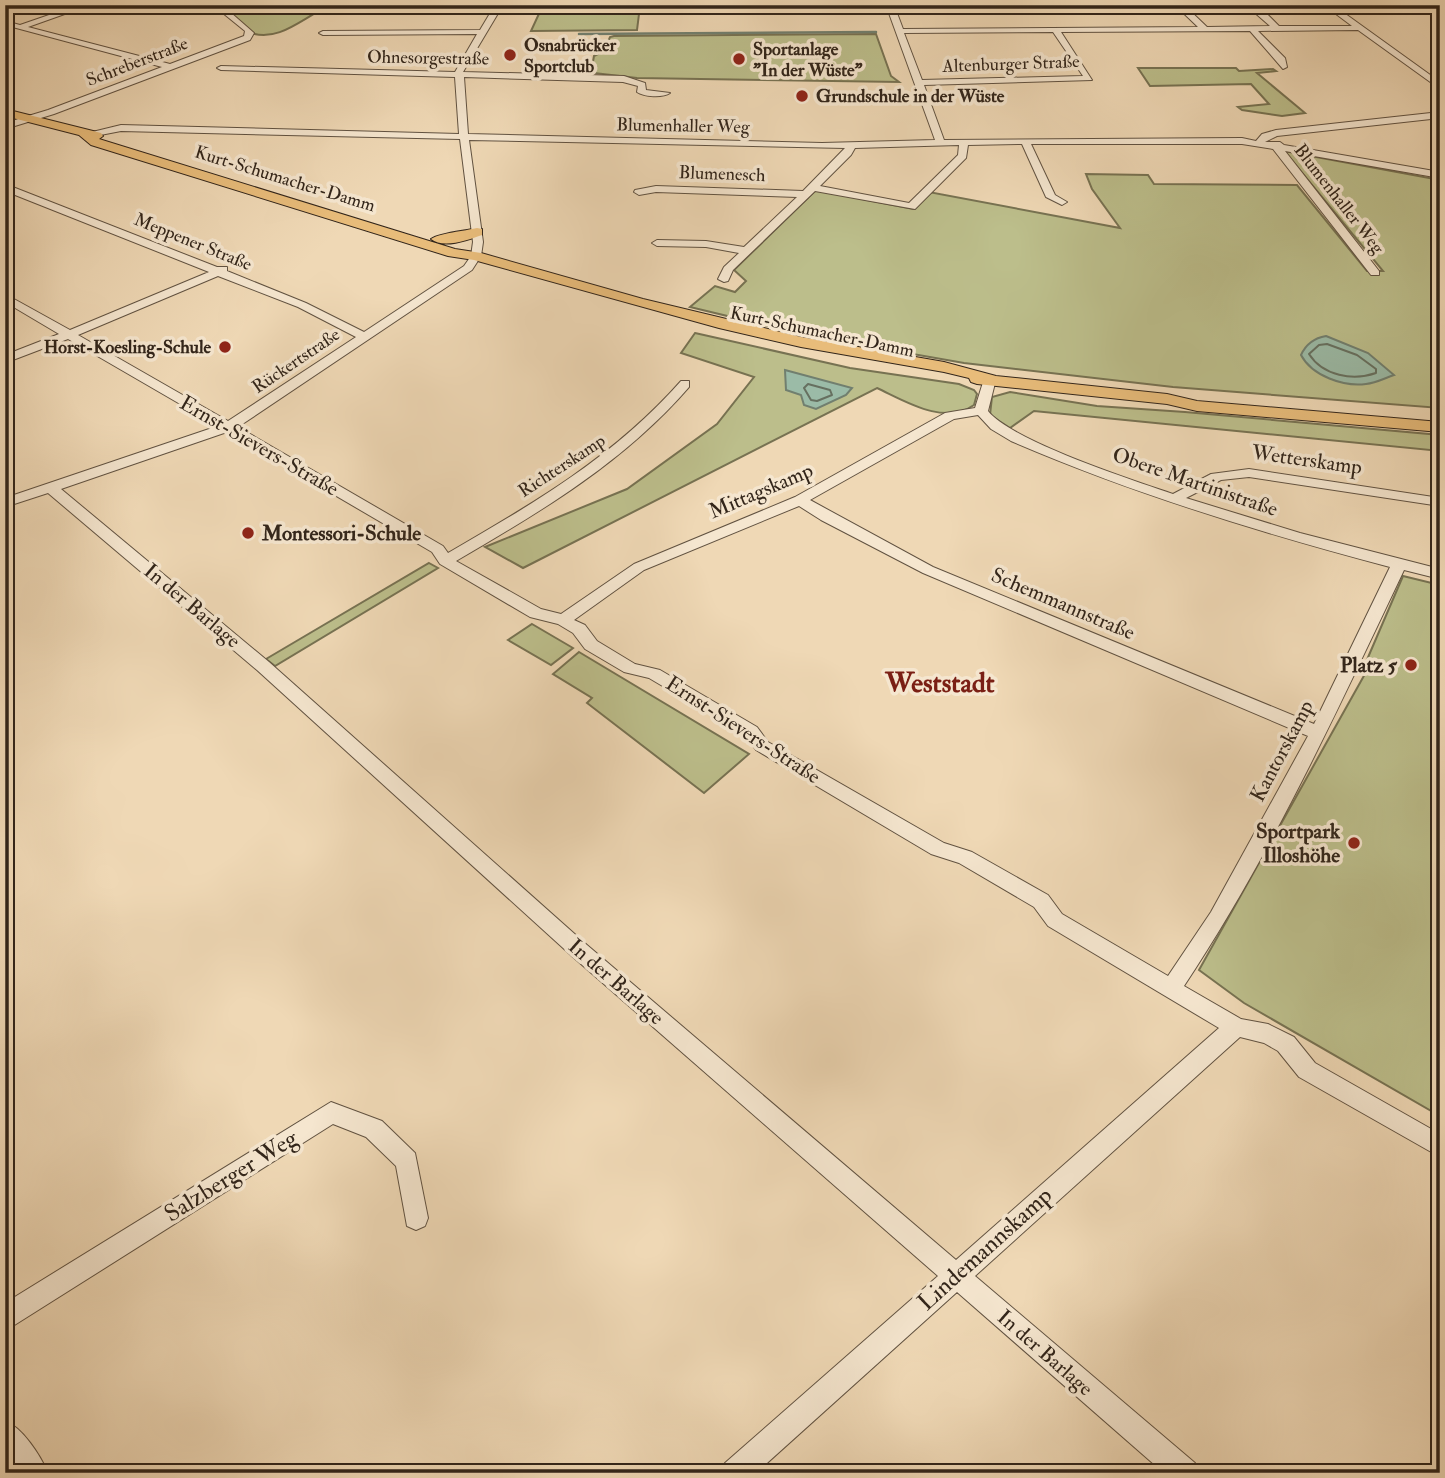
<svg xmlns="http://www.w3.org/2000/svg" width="1445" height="1478" viewBox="0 0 1445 1478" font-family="'IM FELL Double Pica',serif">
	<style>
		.green { fill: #bcbe8b; stroke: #777252; stroke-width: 2 }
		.water { fill: #9bbba7; stroke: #717f6f; stroke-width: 2 }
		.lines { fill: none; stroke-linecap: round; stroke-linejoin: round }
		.shore { stroke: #667060; stroke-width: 2 }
		.stream { stroke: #717f6f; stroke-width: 2.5 }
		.minor-casing { stroke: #615241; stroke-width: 2 }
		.major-casing { stroke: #32251a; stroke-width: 2 }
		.minor { fill: #f5e6cf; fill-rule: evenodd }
		.major { fill: #e8bc7a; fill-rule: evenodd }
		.poi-dot { fill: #8f2418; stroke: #f5e6cf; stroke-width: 2.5 }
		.labels { text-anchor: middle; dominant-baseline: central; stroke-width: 7; stroke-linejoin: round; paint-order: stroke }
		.far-poi-label { font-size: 18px; font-weight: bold; fill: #32251a; stroke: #f5e6cf; text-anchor: start }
		.far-street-label { font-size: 18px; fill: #32251a; stroke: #f5e6cf }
		.street-label { font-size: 21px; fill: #32251a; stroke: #f5e6cf }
		.poi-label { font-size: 21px; font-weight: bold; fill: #32251a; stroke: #f5e6cf; text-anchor: end }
		.near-street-label { font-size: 24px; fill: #32251a; stroke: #f5e6cf }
		.district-label { font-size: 28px; font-weight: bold; fill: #7a1f14; stroke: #f5e6cf }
	</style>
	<rect width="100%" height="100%" fill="#efd8b5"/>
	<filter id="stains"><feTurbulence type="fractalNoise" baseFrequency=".00286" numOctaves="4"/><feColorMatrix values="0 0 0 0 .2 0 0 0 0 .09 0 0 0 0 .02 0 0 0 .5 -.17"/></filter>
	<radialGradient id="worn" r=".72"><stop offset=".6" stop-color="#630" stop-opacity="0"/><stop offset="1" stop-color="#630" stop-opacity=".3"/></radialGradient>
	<!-- green -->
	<path class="green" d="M217 5H235L243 12 274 11 290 5H332C306 14 281 43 251 33 240 29 226 13 217 5Z
		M543 5H630L629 13 639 14 637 30 531 31Z
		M876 34 891 76 899 82 637 78 594 73 596 67H592L594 56 604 51 610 37 614 36Z
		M1138 68H1236L1239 71 1273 69 1276 71 1257 73 1305 113 1282 116 1242 110 1238 107 1269 104 1251 84 1150 86Z
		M1284 151 1440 180V408L1173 387 964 363 810 336 690 307 715 286 735 292 746 281 734 270 816 190 913 209 929 192 1120 228 1092 189 1086 174 1148 175 1154 184 1297 185 1367 271H1383Z
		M695 333 850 368 959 384 974 390 977 394 974 405C944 426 905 401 877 388L523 568 485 547 627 489 717 424 754 377 681 353Z
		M1010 392 1097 406 1185 412 1440 435V451L1034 411 1010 428 990 415 992 397Z
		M429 563 438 568 275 666 266 659Z
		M1403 576 1440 585V1116L1244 1003 1199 970 1370 665 1366 662Z
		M532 624 573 648 551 665 508 640Z
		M579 652 749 754 704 793 587 703 592 698 553 674Z"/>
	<!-- water -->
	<path class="water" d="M1326 336 1368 353 1394 375C1385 378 1376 383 1366 384 1344 387 1312 376 1301 355 1306 344 1314 338 1326 336Z
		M785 370 852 388 846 395 816 409 804 405 801 395 786 390Z"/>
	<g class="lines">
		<!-- shore -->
		<path class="shore" d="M1327 344 1357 355 1376 369V373C1353 381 1323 376 1309 354L1319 345Z
			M808 384 830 390 832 395 817 401 811 400 804 388Z"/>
		<!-- stream -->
		<path class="stream" d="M579 34 876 32"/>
		<defs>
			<path id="minor" d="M78 5H90L28 27 170 64 244 36 245 31 213 5H222L254 33 250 40 54 114 5 129V123L48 110 162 67 5 25V21L20 25Z
				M495 5H503L463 72 624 76 645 83 646 90 670 93C663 98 644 97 637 92L638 86 623 82 464 77 468 134 822 143 935 140 886 5H894L903 29 1198 27 1175 5H1184L1207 27 1270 26 1246 5 1259 6 1279 26H1352L1324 5H1333L1440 82V89L1358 30 1258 31 1285 58 1287 67 1283 69 1250 31 1061 32 1092 80 924 85 944 140 1242 138 1256 141 1262 134 1276 130 1440 112V118L1277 136 1265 142H1280L1284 145 1440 172V178L1285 151 1379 271V275H1371L1273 149 1242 144H1031L1055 195 1067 202 1062 205 1046 197 1022 144 968 145 966 158 915 209 815 191 733 270 728 281 724 282 718 279 724 267 739 253 706 247 657 246 652 243 657 240 706 241 744 247 797 197 656 192 639 195 634 192 635 190 656 186 803 191 845 148 469 140 483 242 481 256 472 270 238 427 443 546 448 553C533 504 615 456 681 381H689V387C624 462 542 511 456 561L541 609 561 614 634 564 795 497 945 413 975 408 984 379 990 375 996 379 988 411C1012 441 1132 480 1173 494L1211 474 1249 469 1440 498V506L1249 477 1221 480 1186 498 1300 533 1440 569V579L1404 570C1337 711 1271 855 1184 986L1241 1019 1268 1024 1294 1037 1315 1063 1440 1134V1157L1299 1077 1278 1051 1264 1043 1240 1037 975 1276 1195 1463 1199 1473H1164L957 1292 756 1473H721L725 1463 938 1276 573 957 257 670 48 493 5 507V498L218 426 68 339 5 363V355L59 334 5 302V294L70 330 209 272 5 191V184L217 267H227V271L306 303 364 332 464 266 471 256 473 242 460 139 121 131 85 138 80 135 121 125 459 134 455 77 221 70 217 68 221 66 455 72 477 34 323 35 319 33 323 31 480 30ZM1053 32 1083 76 922 80 904 33ZM959 145 958 155 909 203 820 186 851 155 855 148ZM218 276 298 307 356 337 228 421 78 335ZM978 415 991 429 1011 441C1134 494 1261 533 1390 567L1314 724 933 567 810 500 954 419ZM227 432 432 552 440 564 530 617 558 624 573 633 585 649 624 672 649 678 745 735 756 750 931 854 959 863 1034 907 1048 926 1219 1028 956 1260 587 945 269 662 61 489ZM799 506 821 520 923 573 1308 736 1211 912 1168 976 1062 914 1048 895 972 852 944 843 768 742 757 727 660 670 635 664 597 641 585 625 574 620 644 570Z
				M331 1102 382 1121 415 1153 428 1218 425 1226 416 1230 407 1226 396 1166 366 1137 333 1124 5 1331V1303Z
				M5 1421C23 1428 40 1455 48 1473H17L5 1457Z"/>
			<path id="major" d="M5 109 101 133 103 136 99 139 455 249 481 253 643 299 801 337 944 362 996 376 1167 394 1197 401 1440 422V432L1197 411 1167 404 977 384 971 382 969 378 944 372 801 347 719 328 474 260 448 256 91 145 79 135 5 116Z
				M477 228 482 229V235C468 240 443 249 431 239 439 233 465 231 477 228Z"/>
		</defs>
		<!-- minor casing -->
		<use href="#minor" class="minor-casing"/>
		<!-- major casing -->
		<use href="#major" class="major-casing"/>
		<!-- minor -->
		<use href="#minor" class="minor"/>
		<!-- major -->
		<use href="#major" class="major"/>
	</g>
	<!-- markers -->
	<g class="poi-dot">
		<circle cx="510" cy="55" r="7"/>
		<circle cx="739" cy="59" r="7"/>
		<circle cx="802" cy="96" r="7"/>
		<circle cx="225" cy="347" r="7"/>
		<circle cx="248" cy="533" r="7"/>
		<circle cx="1411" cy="665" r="7"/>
		<circle cx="1354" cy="843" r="7"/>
	</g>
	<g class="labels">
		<!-- far-poi labels -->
		<g class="far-poi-label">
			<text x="524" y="45">Osnabrücker<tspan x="524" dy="21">Sportclub</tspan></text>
			<text x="753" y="49">Sportanlage<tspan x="753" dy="21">"In der Wüste"</tspan></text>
			<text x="816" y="96">Grundschule in der Wüste</text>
			<text x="211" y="347" text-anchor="end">Horst-Koesling-Schule</text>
		</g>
		<!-- far-street labels -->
		<g class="far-street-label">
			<text transform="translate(428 58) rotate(1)">Ohnesorgestraße</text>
			<text transform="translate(137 62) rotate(-21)">Schreberstraße</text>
			<text transform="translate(1011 64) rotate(-2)">Altenburger Straße</text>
			<text transform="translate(683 126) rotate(1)">Blumenhaller Weg</text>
			<text transform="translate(722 174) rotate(2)">Blumenesch</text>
			<text transform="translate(285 179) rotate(17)">Kurt-Schumacher-Damm</text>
			<text transform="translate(1339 199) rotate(52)">Blumenhaller Weg</text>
			<text transform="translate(193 242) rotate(22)">Meppener Straße</text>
			<text transform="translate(822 332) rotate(12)">Kurt-Schumacher-Damm</text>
			<text transform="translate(296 361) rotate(-34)">Rückertstraße</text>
			<text transform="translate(562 466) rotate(-33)">Richterskamp</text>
		</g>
		<!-- street labels -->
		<g class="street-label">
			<text transform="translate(259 446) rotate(30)">Ernst-Sievers-Straße</text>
			<text transform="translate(1307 460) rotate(8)">Wetterskamp</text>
			<text transform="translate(1195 482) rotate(19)">Obere Martinistraße</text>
			<text transform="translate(761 491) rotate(-23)">Mittagskamp</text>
			<text transform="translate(1063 604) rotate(23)">Schemmannstraße</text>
			<text transform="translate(192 606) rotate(40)">In der Barlage</text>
			<text transform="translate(743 730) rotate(33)">Ernst-Sievers-Straße</text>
			<text transform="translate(1282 751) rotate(-62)">Kantorskamp</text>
			<text transform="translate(616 982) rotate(41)">In der Barlage</text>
			<text transform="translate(1045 1353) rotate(41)">In der Barlage</text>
		</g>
		<!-- poi labels -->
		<g class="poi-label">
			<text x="262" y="533" text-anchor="start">Montessori-Schule</text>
			<text x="1397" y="665">Platz 5</text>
			<text x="1340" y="831">Sportpark<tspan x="1340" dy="24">Illoshöhe</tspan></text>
		</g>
		<!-- near-street labels -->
		<g class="near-street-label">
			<text transform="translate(231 1176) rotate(-32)">Salzberger Weg</text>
			<text transform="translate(985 1249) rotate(-42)">Lindemannskamp</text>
		</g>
		<!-- district labels -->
		<g class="district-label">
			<text x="940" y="683">Weststadt</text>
		</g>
	</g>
	<!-- margin -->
	<rect width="1445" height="1478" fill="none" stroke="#efd8b5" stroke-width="28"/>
	<rect x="7" y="7" width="1431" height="1464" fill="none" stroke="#32251a" stroke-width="3.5"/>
	<rect x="14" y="14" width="1417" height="1450" fill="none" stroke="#32251a" stroke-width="2"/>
	<rect width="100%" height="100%" filter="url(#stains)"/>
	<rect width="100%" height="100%" fill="url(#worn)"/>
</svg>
